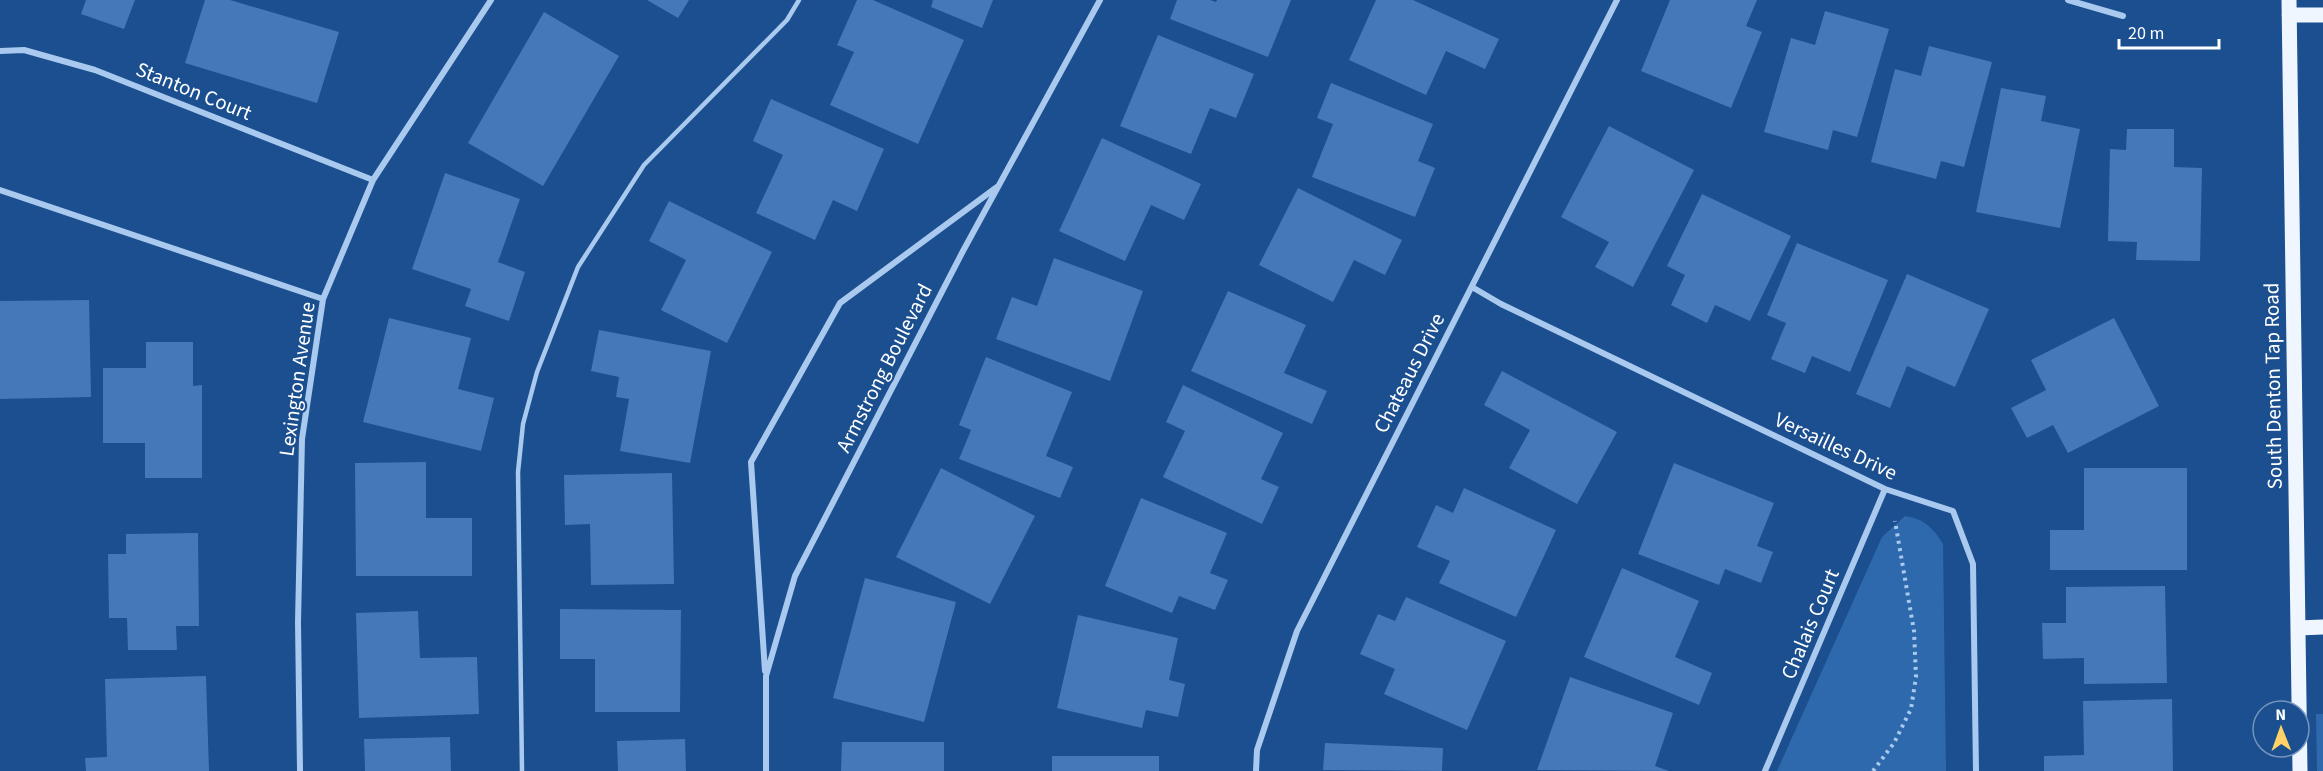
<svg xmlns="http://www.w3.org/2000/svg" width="2323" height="771" viewBox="0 0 2323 771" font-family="'Source Sans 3',sans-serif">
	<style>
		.green { fill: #2e69ad }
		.building { fill: #4478b7 }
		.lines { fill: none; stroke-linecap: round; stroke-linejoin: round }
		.path { stroke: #a9c9ee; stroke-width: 4; stroke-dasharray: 3 4.5; stroke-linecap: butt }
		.lane { stroke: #a9c9ee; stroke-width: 4.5 }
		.street { stroke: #a9c9ee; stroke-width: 6 }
		.primary { stroke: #f0f6ff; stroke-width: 15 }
		.labels { text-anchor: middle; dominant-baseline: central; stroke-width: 4.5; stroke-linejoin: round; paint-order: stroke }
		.street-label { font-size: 21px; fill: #fff; stroke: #1b4f8f }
	</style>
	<rect width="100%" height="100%" fill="#1b4f8f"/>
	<!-- green -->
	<path class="green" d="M1905 516C1925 519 1933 528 1943 544L1946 771H1777L1882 537Z
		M2316 714H2323V771H2317Z"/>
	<!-- building -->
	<path class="building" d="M86 0H135L124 29 81 14Z
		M205 0H230L339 32 317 103 185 63Z
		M647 0H689L678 18Z
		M857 0H873L964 40 918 144 830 105 854 52 837 45Z
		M933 0H993L982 28 931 7Z
		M1177 0H1210L1216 2 1217 0H1291L1268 57 1170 19Z
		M1376 0H1413L1499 39 1485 69 1446 51 1426 95 1349 60Z
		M1670 0H1757L1746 26 1762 32 1731 108 1641 71Z
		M1825 11 1889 29 1857 137 1833 130 1828 150 1764 132 1791 38 1815 45Z
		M544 12 619 56 543 186 468 143Z
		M1158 35 1254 74 1236 118 1210 108 1191 154 1120 126Z
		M1929 46 1992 62 1964 167 1941 161 1936 179 1871 162 1895 69 1921 76Z
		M1331 83 1433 124 1418 161 1435 168 1415 217 1312 177 1333 124 1317 118Z
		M2001 88 2046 96 2041 121 2080 129 2060 228 1976 212Z
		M771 99 884 149 857 211 833 200 815 240 756 213 783 155 753 141Z
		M1609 126 1694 170 1633 287 1595 267 1609 242 1561 217Z
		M2127 129H2174V167L2202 168 2200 261 2136 260 2137 242 2108 241 2110 149 2126 150Z
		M1102 138 1201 184 1184 220 1151 205 1125 261 1059 231Z
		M445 173 520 199 498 262 525 272 509 321 465 306 471 289 412 269Z
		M1298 188 1402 240 1385 275 1354 260 1333 302 1259 265Z
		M1702 194 1791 236 1750 321 1715 305 1707 323 1671 305 1685 275 1667 266Z
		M669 201 772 252 727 343 661 310 686 260 649 241Z
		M1797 243 1888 280 1850 372 1812 356 1805 373 1771 359 1786 323 1767 315Z
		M1054 258 1143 291 1110 381 996 339 1012 297 1037 306Z
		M1907 274 1989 309 1955 387 1907 366 1890 408 1856 394Z
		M1228 291 1306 325 1284 373 1327 391 1312 424 1191 371Z
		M89 300 91 397 0 399V301Z
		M389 318 471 338 458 389 494 398 481 451 363 422Z
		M2114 318 2159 406 2068 453 2053 425 2027 438 2011 408 2046 390 2031 360Z
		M599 330 711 351 690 463 620 451 629 399 616 397 619 377 591 371Z
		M146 342H193V386L202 385V478H145V443H103V368H146Z
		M986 357 1072 392 1046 456 1073 467 1060 498 959 459 971 430 959 425Z
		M1502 371 1617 432 1577 504 1509 468 1530 430 1484 405Z
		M1183 385 1283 433 1261 479 1279 487 1262 524 1163 477 1185 431 1166 422Z
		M426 462V518H472V576H356L355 463Z
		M1674 463 1774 503 1757 546 1773 552 1761 583 1725 569 1719 585 1638 554Z
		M941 468 1035 516 990 604 896 557Z
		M2084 468H2187V570H2050V530H2084Z
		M672 473 674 584 591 585 590 524 565 525 564 475Z
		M1464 488 1556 530 1516 617 1439 583 1450 561 1417 547 1436 505 1453 513Z
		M1141 498 1227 533 1210 573 1228 580 1215 610 1179 596 1172 613 1105 586Z
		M198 533 199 626H176L177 650H128L127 618H109L108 554H126V534Z
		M1622 568 1699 601 1675 657 1712 673 1699 705 1584 657Z
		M865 578 956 602 924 722 833 698Z
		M2165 586 2167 683 2084 684V658L2043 659 2042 623H2066V587Z
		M1406 597 1506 641 1467 730 1384 694 1395 669 1360 654 1378 614 1395 621Z
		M560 609 681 610 680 712H595V659H560Z
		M418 611 420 658 477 657 479 714 359 718 356 613Z
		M1078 615 1178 638 1169 680 1185 684 1178 717 1146 710 1142 728 1057 708Z
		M206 676 209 771H86L85 758 107 757 105 679Z
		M1570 677 1673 713 1655 766 1669 771 1537 770Z
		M2172 699 2173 771H2044V756L2084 755 2083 701Z
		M450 737 451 771H365L364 739Z
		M685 739 686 771H618L617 741Z
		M842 742H944V771H841Z
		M1325 743 1443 748 1442 771 1323 770Z
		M1052 756H1159V771H1052Z"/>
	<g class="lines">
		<!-- path -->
		<path class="path" d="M1873 771 1894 743 1911 709 1916 677 1914 631 1895 521"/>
		<!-- lane -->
		<path class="lane" d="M522 771 518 472 523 424 537 372 578 267 644 165 787 20 799 0"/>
		<!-- street -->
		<path class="street" d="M2068 0 2123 16
			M0 51 24 50 95 70 373 180
			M0 190 323 299
			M1472 287 1501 304 1885 489 1953 511 1973 564 1976 771
			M765 671 751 462 840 303 997 187
			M300 771 298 622 302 439 323 299 373 180 491 0
			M766 771V676L795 576 963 251 1100 0
			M1256 771 1257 750 1297 631 1617 0
			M1765 771 1885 489"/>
		<!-- primary -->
		<path class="primary" d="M2289 0 2300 771
			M2289 15H2323
			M2298 628 2323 627"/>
	</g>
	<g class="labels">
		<!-- street labels -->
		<g class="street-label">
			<text transform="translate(194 91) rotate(22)">Stanton Court</text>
			<text transform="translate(884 368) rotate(-63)">Armstrong Boulevard</text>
			<text transform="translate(1409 373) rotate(-63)">Chateaus Drive</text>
			<text transform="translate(297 379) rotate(-82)">Lexington Avenue</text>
			<text transform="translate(2273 386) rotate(-91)">South Denton Tap Road</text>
			<text transform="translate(1836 446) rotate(25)">Versailles Drive</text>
			<text transform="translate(1810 624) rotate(-67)">Chalais Court</text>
		</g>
	</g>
	<!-- north arrow -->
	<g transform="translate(2281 729) rotate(359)"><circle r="28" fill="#1b4f8f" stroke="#7695bc" stroke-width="1.5"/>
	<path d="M0-4.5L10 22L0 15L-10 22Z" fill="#ffd166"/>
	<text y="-9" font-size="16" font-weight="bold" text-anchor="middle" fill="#ffffff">N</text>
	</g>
	<!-- scale -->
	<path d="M2119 39v9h100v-9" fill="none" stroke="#ffffff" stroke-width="3"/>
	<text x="2128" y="39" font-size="18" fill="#ffffff" stroke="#1b4f8f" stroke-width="4.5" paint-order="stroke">20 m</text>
</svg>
